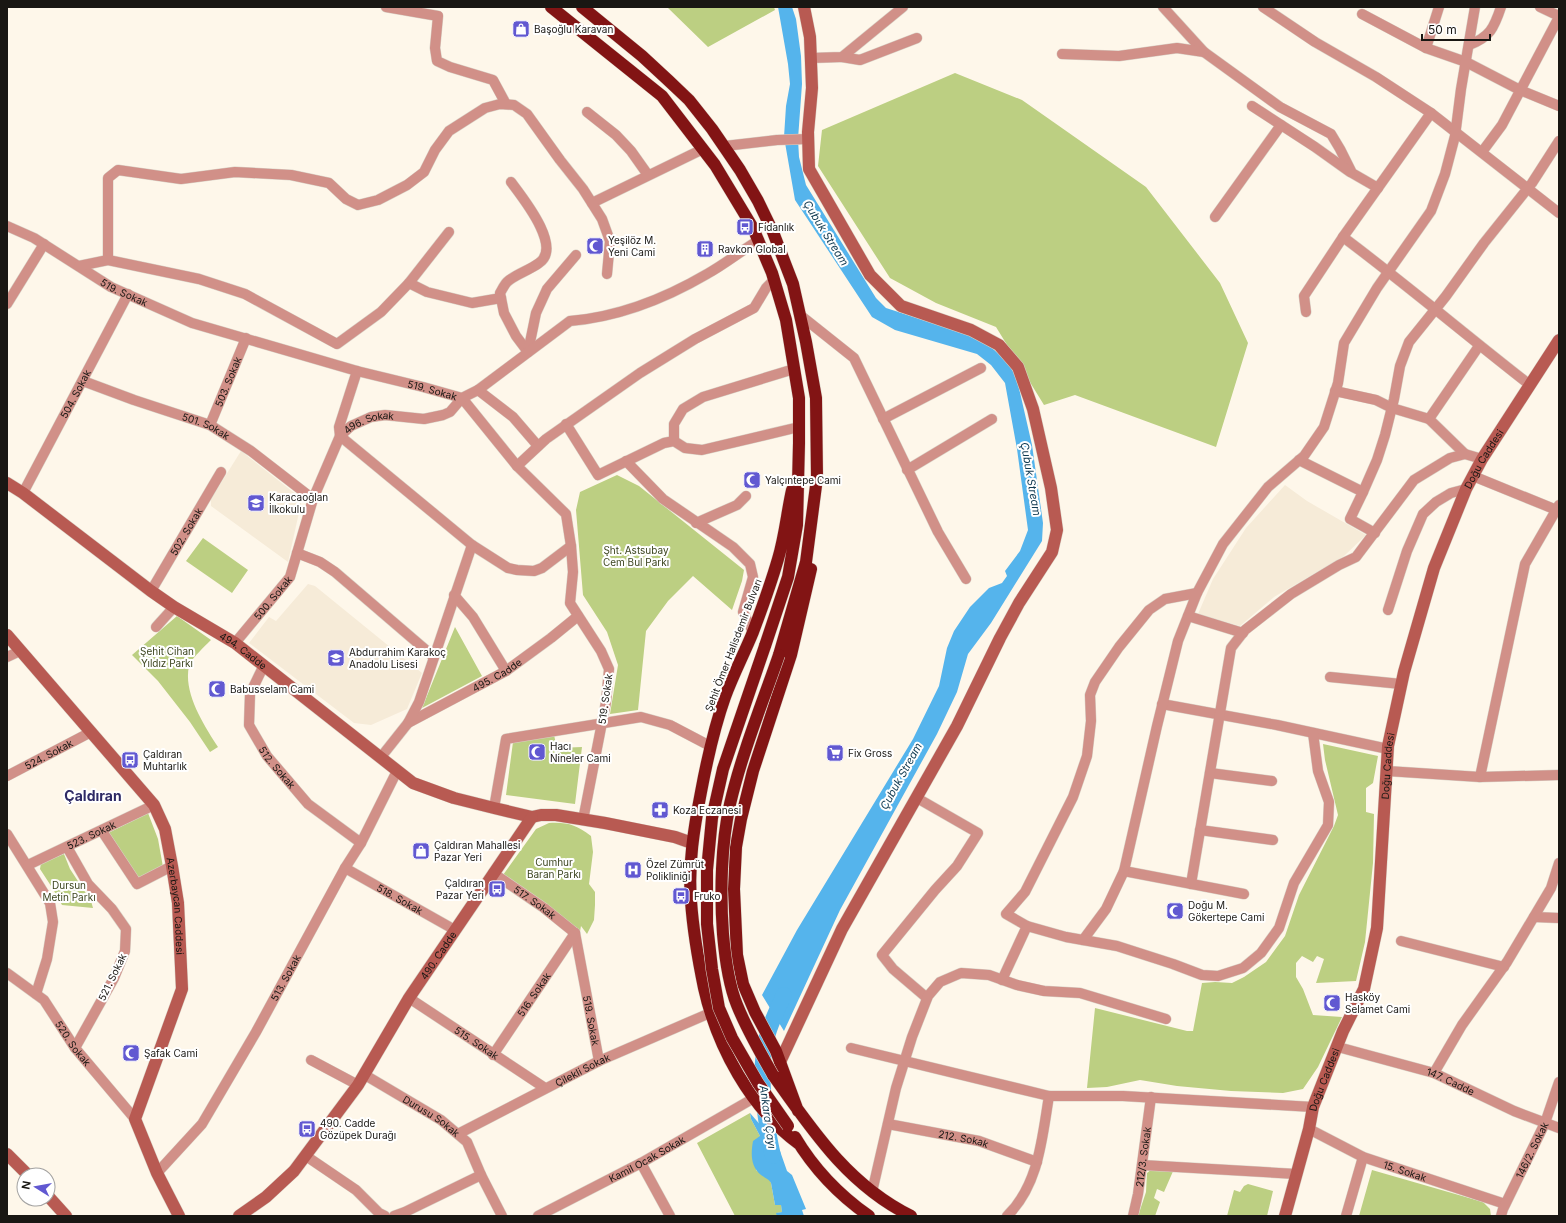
<svg xmlns="http://www.w3.org/2000/svg" width="1566" height="1223" viewBox="0 0 1566 1223" font-family="Inter,sans-serif">
	<style>
		.built { fill: #f6ebd8 }
		.green { fill: #bccf82 }
		.water { fill: #55b4ec }
		.lines { fill: none; stroke-linecap: round; stroke-linejoin: round }
		.river { stroke: #55b4ec; stroke-width: 16 }
		.street-casing { stroke: #d9d3c8; stroke-width: 11 }
		.secondary-casing { stroke: #d9d3c8; stroke-width: 13 }
		.highway-casing { stroke: #d9d3c8; stroke-width: 13 }
		.street { stroke: #d19088; stroke-width: 10 }
		.secondary { stroke: #b85a52; stroke-width: 12 }
		.highway { stroke: #821414; stroke-width: 12 }
		.highway-bridge-casing { stroke: #d9d3c8; stroke-width: 13; stroke-linecap: butt }
		.highway-bridge { stroke: #821414; stroke-width: 12 }
		.labels { text-anchor: middle; dominant-baseline: central; stroke-width: 4; stroke-linejoin: round; paint-order: stroke }
		.poi-label { font-size: 10px; fill: #191713; stroke: #fff; text-anchor: start }
		.street-label { font-size: 10px; fill: #191713; stroke: #fff }
		.park-label { font-size: 10px; fill: #3b441e; stroke: #fff }
		.water-label { font-size: 11px; font-style: italic; fill: #113a51; stroke: #fff }
		.district-label { font-size: 14px; font-weight: bold; fill: #2e2a65; stroke: #fff }
	</style>
	<rect width="100%" height="100%" fill="#fef7ea"/>
	<!-- built -->
	<path class="built" d="M241 451 302 499 288 562 211 506V499Z
		M1285 485 1307 501 1366 535 1344 556 1274 597 1240 626 1198 614 1213 579 1246 528Z
		M308 584 315 586 422 673 407 709 371 725 354 723 249 643 269 617 276 621Z"/>
	<!-- green -->
	<path class="green" d="M667 7H774L775 10 708 47Z
		M955 73 1022 100 1146 187 1220 283 1248 343 1216 447 1075 395 1044 405 996 327 936 303 890 278 818 166 822 130Z
		M617 475 639 486 744 570 742 581 732 610 693 576 668 601 646 631 638 710 610 714 618 665 607 632 583 595 576 510 580 492Z
		M203 538 248 570 232 593 186 561Z
		M177 616 211 640C206 645 190 660 189 666 183 693 204 725 218 747L210 752 190 722 158 681 132 655Z
		M455 627 482 676 422 708Z
		M554 735 557 748 582 747 575 804 506 795 513 742Z
		M1323 744 1378 756 1373 783 1366 788V812L1374 814 1373 863 1365 942 1356 981 1316 983 1324 959 1317 956 1313 962 1302 956 1296 963V977L1303 989 1313 1015 1342 1017 1318 1067 1303 1089 1283 1093 1231 1091 1177 1086 1140 1080 1107 1087 1087 1088 1095 1008 1187 1031H1193L1202 983 1215 982 1232 983 1244 977 1266 962 1285 936 1299 895 1334 826 1338 815 1325 760Z
		M148 813 158 839 163 867 139 879 108 833Z
		M549 823C568 822 576 825 591 836L593 852 589 884 595 892V905L594 920 587 934 581 926 579 937 503 875 536 829Z
		M64 854 70 869 91 901 93 908 62 905 53 889 40 869 41 863Z
		M750 1113 751 1119 760 1136 756 1170 770 1180 771 1183 775 1205 781 1204 782 1212 777 1213V1216H735L697 1143Z
		M1152 1169H1174L1164 1192 1157 1189 1154 1198 1160 1202 1155 1216H1138L1146 1192 1147 1173Z
		M1372 1170 1483 1202 1490 1209 1491 1216H1359Z
		M1248 1184 1273 1191 1267 1216H1227L1234 1190 1240 1192 1244 1186Z"/>
	<!-- water -->
	<path class="water" d="M778 7H792L796 19 801 56 802 84 798 139 799 157 806 185 876 298 886 308 970 335 991 347 1004 359 1016 375 1032 445 1043 523 1042 541 991 623 968 654 957 692 937 734 840 910 784 1031 762 995 797 930 913 739 939 686 947 648 954 631 970 607 989 588 1002 583 1007 576 1005 571 1020 551 1028 530 1017 449 1005 383 991 365 977 354 895 330 872 317 795 200 784 137 786 106 790 84 788 64Z
		M750 1113 774 1141 780 1151 787 1171 792 1175 806 1209 802 1210 804 1216H777L776 1213 782 1212 781 1205H775L771 1183C769 1179 765 1178 761 1175 750 1166 751 1153 753 1141L760 1136 751 1119Z"/>
	<g class="lines">
		<!-- river -->
		<path class="river" d="M773 1156C765 1120 757 1068 768 1033 772 1020 778 1008 784 995"/>
		<defs>
			<g id="street">
				<path d="M386 7 438 16 435 48 437 61 450 67 493 80 506 104"/>
				<path d="M1163 7 1204 52 1280 107 1331 134 1340 149 1352 173 1378 188"/>
				<path d="M1263 7 1315 42 1376 77 1431 113"/>
				<path d="M1439 7 1426 48 1466 62 1520 90 1559 106"/>
				<path d="M1540 7 1559 16"/>
				<path d="M1362 14 1426 48"/>
				<path d="M1469 45C1490 37 1494 28 1501 7"/>
				<path d="M1062 54 1119 56 1177 48 1204 52"/>
				<path d="M842 57 860 60 917 38"/>
				<path d="M811 58 842 57 903 7"/>
				<path d="M1252 106 1315 147 1350 172"/>
				<path d="M587 112 616 135 631 151 648 175"/>
				<path d="M725 146 777 140 808 139"/>
				<path d="M1482 152 1502 125 1559 17"/>
				<path d="M511 182C522 197 563 247 539 263 530 270 514 275 507 282 504 285 502 290 500 293L504 313 516 336 528 352"/>
				<path d="M592 203 703 149"/>
				<path d="M1215 217 1281 125"/>
				<path id="s1" d="M7 226 34 238 111 287 192 323 357 371 423 387 462 398 517 466 566 514 571 546 573 572 570 603 601 651 609 669 606 702 583 820"/>
				<path d="M1343 237 1431 113 1559 213"/>
				<path d="M108 260V178L118 170 181 179 235 172 291 175 329 183 346 199 358 205 378 200 407 185 424 172 435 150 449 131 485 108 500 104 514 105 527 114 560 160 583 189 602 219 610 241 607 274"/>
				<path d="M79 266 108 260 199 279 245 294 337 344 381 312 409 283 427 292 472 303 501 298"/>
				<path d="M409 283 449 232"/>
				<path d="M7 304 44 244"/>
				<path d="M1306 312 1304 296 1343 237C1407 285 1467 336 1530 385"/>
				<path d="M800 315 854 358 938 532 966 579"/>
				<path d="M528 352 536 313 547 289 576 255"/>
				<path d="M357 371 339 427 340 436 472 545 508 568 517 570 534 571 542 568 571 546"/>
				<path id="s2" d="M83 381 134 400 210 425 251 451 313 499"/>
				<path d="M478 390 513 417 538 446"/>
				<path d="M1335 391 1376 400 1392 408 1429 419 1479 346"/>
				<path d="M883 419 981 368"/>
				<path d="M1429 419 1465 454"/>
				<path d="M566 424 598 475 664 443 674 441 685 448 702 450 799 427"/>
				<path id="s3" d="M210 425 246 338"/>
				<path d="M674 441V424L683 409 703 397 794 369"/>
				<path d="M1299 460 1363 492 1350 519 1375 533"/>
				<path d="M626 461 663 499 733 547 750 564 753 577 743 612 753 632"/>
				<path d="M517 466 546 439 640 373 695 339 754 308 766 288 774 280"/>
				<path d="M907 470 992 419"/>
				<path d="M1473 476 1559 511"/>
				<path d="M1363 492 1377 460 1385 435 1394 399 1400 366 1409 342 1446 296 1484 243 1532 183 1559 141"/>
				<path id="s4" d="M23 493 128 294"/>
				<path d="M696 523 737 505 746 496"/>
				<path d="M297 553 320 562 335 572 434 657"/>
				<path id="s5" d="M151 591 221 472"/>
				<path d="M1197 593 1223 544 1268 487 1304 456 1324 427 1338 383 1344 343 1377 288 1431 211 1445 174 1455 136 1461 89 1475 7"/>
				<path d="M454 595 473 617 506 671"/>
				<path d="M1388 610 1407 551 1423 514 1436 502 1451 493 1466 489"/>
				<path d="M1188 616 1243 633"/>
				<path d="M156 627 174 607"/>
				<path id="s6" d="M235 643 290 577 313 499 340 436 351 426 371 417 385 415 424 419 443 415 450 412 462 398 478 390 570 321C618 317 666 298 707 274 725 264 741 251 759 240"/>
				<path d="M7 657 20 651"/>
				<path id="s7" d="M263 667 250 694 249 725 267 756 308 804 361 843"/>
				<path d="M1330 677 1401 684"/>
				<path d="M1162 704 1277 725 1388 749"/>
				<path id="s8" d="M408 723 506 671 551 638 578 616"/>
				<path d="M381 757 408 723 419 702 472 545"/>
				<path d="M1387 771 1480 777 1559 775"/>
				<path d="M1210 773 1272 781"/>
				<path id="s9" d="M7 776 91 732"/>
				<path d="M1480 777 1525 564 1559 505"/>
				<path d="M917 798 978 833 957 866 935 890 882 955 893 969 927 998"/>
				<path d="M494 808 506 739 641 717 670 725 710 746"/>
				<path d="M1200 830 1273 840"/>
				<path d="M102 831 137 884 172 866"/>
				<path d="M7 834 50 903 53 922 47 959 36 994"/>
				<path d="M67 847 88 884 112 909 126 929 125 951 114 978 75 1048"/>
				<path id="s10" d="M28 865 154 805"/>
				<path id="s11" d="M345 868 455 930"/>
				<path id="s12" d="M493 873 544 908 575 933"/>
				<path d="M1191 884 1231 648 1245 630 1291 594 1339 565 1356 557 1414 480 1450 458 1465 454 1482 459"/>
				<path d="M1534 917 1559 918"/>
				<path d="M1027 926 1006 914 1025 892 1073 797 1087 756 1091 721 1090 695 1095 682 1119 647 1149 610 1165 599 1197 593 1178 641 1157 726 1124 871 1244 894"/>
				<path id="s13" d="M575 933 599 1061"/>
				<path d="M1083 940 1106 909 1124 871"/>
				<path d="M1401 941 1504 967"/>
				<path id="s14" d="M7 973 44 1000 75 1048 135 1119"/>
				<path d="M1002 980 1027 926 1066 937 1117 946 1173 964 1202 975 1218 976 1243 968 1261 953 1279 928 1294 883 1328 825 1329 802 1318 771 1313 733"/>
				<path id="s15" d="M409 998 545 1088"/>
				<path id="s16" d="M1338 1047 1434 1073 1514 1111 1559 1128"/>
				<path d="M851 1048 1049 1096"/>
				<path id="s17" d="M493 1055 575 933"/>
				<path d="M311 1060 358 1085"/>
				<path d="M1434 1073 1462 1025 1507 962 1551 888 1559 863"/>
				<path id="s18" d="M365 1075 441 1120 467 1142 481 1175 502 1216"/>
				<path id="s19" d="M888 1124 979 1141 1037 1162"/>
				<path id="s20" d="M1309 1129 1363 1157 1505 1204"/>
				<path id="s21" d="M458 1134 599 1061 710 1013"/>
				<path d="M306 1156 356 1190 379 1213 385 1216"/>
				<path d="M641 1163 670 1216"/>
				<path d="M1142 1165 1296 1174"/>
				<path id="s22" d="M157 1173 202 1124 256 1032 345 868 361 843 397 771"/>
				<path d="M872 1192 896 1088 912 1037 928 996 940 982 961 973 989 975 1017 985 1044 991 1080 993 1166 1019"/>
				<path d="M394 1216 405 1212 481 1175"/>
				<path id="s23" d="M538 1216 641 1163 754 1098"/>
				<path d="M1007 1216C1039 1185 1042 1138 1049 1096H1123L1313 1107"/>
				<path id="s24" d="M1133 1216 1138 1194 1151 1097"/>
				<path d="M1346 1216 1363 1157"/>
				<path id="s25" d="M1501 1216 1503 1209 1545 1123 1559 1082"/>
			</g>
			<g id="secondary">
				<path id="s26" d="M7 483 23 493 151 591 174 607 235 643 413 783 454 798 494 808 532 817 541 815H556L605 823 675 837 692 843"/>
				<path id="s27" d="M7 635 154 805 165 829 172 866 178 903 182 989 135 1119 157 1173 179 1216"/>
				<path d="M780 1062 842 929 957 726 1000 638 1019 603 1052 552 1057 530 1051 488 1033 409 1018 367 999 345 971 330 901 306 870 275 809 169 808 132 812 88 810 37 804 7"/>
				<path d="M7 1154 28 1175"/>
				<path d="M48 1196 66 1216"/>
				<path id="s28" d="M239 1216 266 1197 294 1171 358 1085 409 998 532 817"/>
				<path id="s29" d="M1285 1216 1309 1129 1313 1107 1343 1031 1364 989 1377 928 1388 746 1404 672 1434 568 1466 489 1482 459 1559 340"/>
			</g>
			<path id="highway" d="M551 7 662 96 715 165 753 228 772 273 786 320 799 398V443L797 525 788 577 765 646
				M582 7 642 56 669 81 689 100 712 129 740 170 758 201 773 232 793 284 806 342 816 398 817 478 806 562 779 655
				M792 490C787 512 785 536 778 559 771 583 762 608 753 632 744 654 733 675 725 697 714 728 707 760 701 792 694 828 688 864 691 901 693 930 698 959 704 988 717 1046 750 1108 799 1144
				M773 1075C812 1130 848 1185 911 1216
				M798 1111 776 1051 755 1012 743 984 737 955 734 889 736 847 741 819 753 771 791 655 811 569
				M795 1137C814 1169 839 1195 869 1216"/>
		</defs>
		<!-- street casing -->
		<use href="#street" class="street-casing"/>
		<!-- secondary casing -->
		<use href="#secondary" class="secondary-casing"/>
		<!-- highway casing -->
		<use href="#highway" class="highway-casing"/>
		<!-- street -->
		<use href="#street" class="street"/>
		<!-- secondary -->
		<use href="#secondary" class="secondary"/>
		<!-- highway -->
		<use href="#highway" class="highway"/>
		<defs>
			<path id="highway-bridge" d="M765 646 723 769 712 818 707 870V924L712 969 719 1008 732 1038 758 1083 788 1126
				M773 1075C760 1052 747 1030 737 1005 728 983 725 957 723 934 720 894 721 844 730 804 742 753 762 704 779 655"/>
		</defs>
		<!-- highway-bridge casing -->
		<use href="#highway-bridge" class="highway-bridge-casing"/>
		<!-- highway-bridge -->
		<use href="#highway-bridge" class="highway-bridge"/>
	</g>
	<!-- icons -->
	<defs>
		<symbol id="shop-square" viewBox="-11 -11 22 22"><rect x="-9" y="-9" width="18" height="18" rx="4" fill="#6158d1" stroke="#fff"/><path d="M-5-2.5h2.3a2.7 3.5 0 0 1 5.4 0H5L5.5 6h-11ZM-1.5-2.5h3a1.5 2.3 0 0 0-3 0Z" fill="#fff"/></symbol>
		<symbol id="bus-square" viewBox="-11 -11 22 22"><rect x="-9" y="-9" width="18" height="18" rx="4" fill="#6158d1" stroke="#fff"/><path d="M-5-6H5V4H4V6H2V4H-2V6H-4V4H-5ZM-3.5-4V0h7V-4ZM-3.5 1.2v1.5H-2V1.2ZM2 1.2v1.5H3.5V1.2Z" fill="#fff"/></symbol>
		<symbol id="mosque-square" viewBox="-11 -11 22 22"><rect x="-9" y="-9" width="18" height="18" rx="4" fill="#6158d1" stroke="#fff"/><path d="M3.5-4.9A6 6 0 1 0 3.5 4.9A5 5 0 1 1 3.5-4.9Z" fill="#fff"/></symbol>
		<symbol id="building-square" viewBox="-11 -11 22 22"><rect x="-9" y="-9" width="18" height="18" rx="4" fill="#6158d1" stroke="#fff"/><path d="M-4-6H4V6H1V3H-1V6H-4ZM-2.5-4.3h1.7v1.8h-1.7ZM.8-4.3h1.7v1.8H.8ZM-2.5-1h1.7V.8h-1.7ZM.8-1h1.7V.8H.8Z" fill="#fff"/></symbol>
		<symbol id="school-square" viewBox="-11 -11 22 22"><rect x="-9" y="-9" width="18" height="18" rx="4" fill="#6158d1" stroke="#fff"/><path d="M0-5L7-2L0 1L-7-2ZM-4 1L0 2.5L4 1V4Q0 6-4 4Z" fill="#fff"/></symbol>
		<symbol id="supermarket-square" viewBox="-11 -11 22 22"><rect x="-9" y="-9" width="18" height="18" rx="4" fill="#6158d1" stroke="#fff"/><path d="M-6-5.5h2.5l.6 2H6L4.5 2H-2.5L-4.4-4H-6ZM-1.5 3.2a1.3 1.3 0 1 0 .1 0ZM3 3.2a1.3 1.3 0 1 0 .1 0Z" fill="#fff"/></symbol>
		<symbol id="pharmacy-square" viewBox="-11 -11 22 22"><rect x="-9" y="-9" width="18" height="18" rx="4" fill="#6158d1" stroke="#fff"/><path d="M-2-6h4v4h4v4h-4v4h-4v-4h-4v-4h4Z" fill="#fff"/></symbol>
		<symbol id="hospital-square" viewBox="-11 -11 22 22"><rect x="-9" y="-9" width="18" height="18" rx="4" fill="#6158d1" stroke="#fff"/><path d="M-5-5h3v3.5h4V-5h3V5h-3V1.5h-4V5h-3Z" fill="#fff"/></symbol>
	</defs>
	<g fill-rule="evenodd">
		<use href="#shop-square" x="511" y="19" width="20" height="20"/>
		<use href="#bus-square" x="735" y="217" width="20" height="20"/>
		<use href="#mosque-square" x="585" y="236" width="20" height="20"/>
		<use href="#building-square" x="695" y="239" width="20" height="20"/>
		<use href="#mosque-square" x="742" y="470" width="20" height="20"/>
		<use href="#school-square" x="246" y="493" width="20" height="20"/>
		<use href="#school-square" x="326" y="648" width="20" height="20"/>
		<use href="#mosque-square" x="207" y="679" width="20" height="20"/>
		<use href="#mosque-square" x="527" y="742" width="20" height="20"/>
		<use href="#supermarket-square" x="825" y="743" width="20" height="20"/>
		<use href="#bus-square" x="120" y="750" width="20" height="20"/>
		<use href="#pharmacy-square" x="650" y="800" width="20" height="20"/>
		<use href="#shop-square" x="411" y="841" width="20" height="20"/>
		<use href="#hospital-square" x="623" y="860" width="20" height="20"/>
		<use href="#bus-square" x="487" y="879" width="20" height="20"/>
		<use href="#bus-square" x="671" y="886" width="20" height="20"/>
		<use href="#mosque-square" x="1165" y="901" width="20" height="20"/>
		<use href="#mosque-square" x="1322" y="993" width="20" height="20"/>
		<use href="#mosque-square" x="121" y="1043" width="20" height="20"/>
		<use href="#bus-square" x="297" y="1119" width="20" height="20"/>
	</g>
	<g class="labels">
		<!-- poi labels -->
		<g class="poi-label">
			<text x="534" y="29">Başoğlu Karavan</text>
			<text x="758" y="227">Fidanlık</text>
			<text x="608" y="240">Yeşilöz M.<tspan x="608" dy="12">Yeni Cami</tspan></text>
			<text x="718" y="249">Ravkon Global</text>
			<text x="765" y="480">Yalçıntepe Cami</text>
			<text x="269" y="497">Karacaoğlan<tspan x="269" dy="12">İlkokulu</tspan></text>
			<text x="349" y="652">Abdurrahim Karakoç<tspan x="349" dy="12">Anadolu Lisesi</tspan></text>
			<text x="230" y="689">Babusselam Cami</text>
			<text x="550" y="746">Hacı<tspan x="550" dy="12">Nineler Cami</tspan></text>
			<text x="848" y="753">Fix Gross</text>
			<text x="143" y="754">Çaldıran<tspan x="143" dy="12">Muhtarlık</tspan></text>
			<text x="673" y="810">Koza Eczanesi</text>
			<text x="434" y="845">Çaldıran Mahallesi<tspan x="434" dy="12">Pazar Yeri</tspan></text>
			<text x="646" y="864">Özel Zümrüt<tspan x="646" dy="12">Polikliniği</tspan></text>
			<text x="484" y="883" text-anchor="end">Çaldıran<tspan x="484" dy="12">Pazar Yeri</tspan></text>
			<text x="694" y="896">Fruko</text>
			<text x="1188" y="905">Doğu M.<tspan x="1188" dy="12">Gökertepe Cami</tspan></text>
			<text x="1345" y="997">Hasköy<tspan x="1345" dy="12">Selamet Cami</tspan></text>
			<text x="144" y="1053">Şafak Cami</text>
			<text x="320" y="1123">490. Cadde<tspan x="320" dy="12">Gözüpek Durağı</tspan></text>
		</g>
		<!-- street labels -->
		<g class="street-label">
			<text stroke="none"><textPath href="#s1" startOffset="135">519. Sokak</textPath></text>
			<text stroke="none"><textPath href="#s3" startOffset="47">503. Sokak</textPath></text>
			<text stroke="none"><textPath href="#s1" startOffset="459">519. Sokak</textPath></text>
			<text stroke="none"><textPath href="#s4" startOffset="112">504. Sokak</textPath></text>
			<text stroke="none"><textPath href="#s6" startOffset="269">496. Sokak</textPath></text>
			<text stroke="none"><textPath href="#s2" startOffset="131">501. Sokak</textPath></text>
			<text stroke="none"><textPath href="#s29" startOffset="790">Doğu Caddesi</textPath></text>
			<text stroke="none"><textPath href="#s5" startOffset="69">502. Sokak</textPath></text>
			<text stroke="none"><textPath href="#s6" startOffset="59">500. Sokak</textPath></text>
			<text transform="translate(733 645) rotate(-69)">Şehit Ömer Halisdemir Bulvarı</text>
			<text stroke="none"><textPath href="#s26" startOffset="290">494. Cadde</textPath></text>
			<text stroke="none"><textPath href="#s8" startOffset="101">495. Cadde</textPath></text>
			<text transform="translate(605 699) rotate(-82)">519. Sokak</text>
			<text stroke="none"><textPath href="#s9" startOffset="47">524. Sokak</textPath></text>
			<text stroke="none"><textPath href="#s7" startOffset="112">512. Sokak</textPath></text>
			<text stroke="none"><textPath href="#s29" startOffset="466">Doğu Caddesi</textPath></text>
			<text stroke="none"><textPath href="#s10" startOffset="70">523. Sokak</textPath></text>
			<text stroke="none"><textPath href="#s11" startOffset="63">518. Sokak</textPath></text>
			<text stroke="none"><textPath href="#s12" startOffset="51">517. Sokak</textPath></text>
			<text stroke="none"><textPath href="#s27" startOffset="329">Azerbaycan Caddesi</textPath></text>
			<text stroke="none"><textPath href="#s28" startOffset="331">490. Cadde</textPath></text>
			<text transform="translate(112 977) rotate(-64)">521. Sokak</text>
			<text stroke="none"><textPath href="#s22" startOffset="235">513. Sokak</textPath></text>
			<text stroke="none"><textPath href="#s17" startOffset="73">516. Sokak</textPath></text>
			<text stroke="none"><textPath href="#s13" startOffset="89">519. Sokak</textPath></text>
			<text stroke="none"><textPath href="#s14" startOffset="98">520. Sokak</textPath></text>
			<text stroke="none"><textPath href="#s15" startOffset="81">515. Sokak</textPath></text>
			<text stroke="none"><textPath href="#s21" startOffset="140">Çilekli Sokak</textPath></text>
			<text stroke="none"><textPath href="#s29" startOffset="142">Doğu Caddesi</textPath></text>
			<text stroke="none"><textPath href="#s16" startOffset="118">147. Cadde</textPath></text>
			<text stroke="none"><textPath href="#s18" startOffset="78">Durusu Sokak</textPath></text>
			<text stroke="none"><textPath href="#s19" startOffset="77">212. Sokak</textPath></text>
			<text stroke="none"><textPath href="#s25" startOffset="73">146/2. Sokak</textPath></text>
			<text stroke="none"><textPath href="#s24" startOffset="60">212/3. Sokak</textPath></text>
			<text stroke="none"><textPath href="#s23" startOffset="123">Kamil Ocak Sokak</textPath></text>
			<text stroke="none"><textPath href="#s20" startOffset="105">15. Sokak</textPath></text>
		</g>
		<!-- park labels -->
		<g class="park-label">
			<text x="636" y="550">Şht. Astsubay<tspan x="636" dy="12">Cem Bul Parkı</tspan></text>
			<text x="167" y="651">Şehit Cihan<tspan x="167" dy="12">Yıldız Parkı</tspan></text>
			<text x="554" y="862">Cumhur<tspan x="554" dy="12">Baran Parkı</tspan></text>
			<text x="69" y="885">Dursun<tspan x="69" dy="12">Metin Parkı</tspan></text>
		</g>
		<!-- water labels -->
		<g class="water-label">
			<text transform="translate(826 233) rotate(58)">Çubuk Stream</text>
			<text transform="translate(1031 479) rotate(80)">Çubuk Stream</text>
			<text transform="translate(901 776) rotate(-61)">Çubuk Stream</text>
			<text transform="translate(768 1117) rotate(82)">Ankara Çayı</text>
		</g>
		<!-- district labels -->
		<g class="district-label">
			<text x="93" y="795">Çaldıran</text>
		</g>
	</g>
	<!-- border -->
	<rect width="1566" height="1223" fill="none" stroke="#191713" stroke-width="16"/>
	<!-- north arrow -->
	<g transform="translate(36 1187) rotate(281)"><circle r="19" fill="#ffffff" stroke="#a3a2a1"/>
	<path d="M0-3L7 15L0 10L-7 15Z" fill="#6158d1"/>
	<text y="-6" font-size="11" font-weight="bold" text-anchor="middle" fill="#191713">N</text>
	</g>
	<!-- scale -->
	<path d="M1422 34v6h68v-6" fill="none" stroke="#191713" stroke-width="2"/>
	<text x="1428" y="34" font-size="12" fill="#191713" stroke="#ffffff" stroke-width="3" paint-order="stroke">50 m</text>
</svg>
